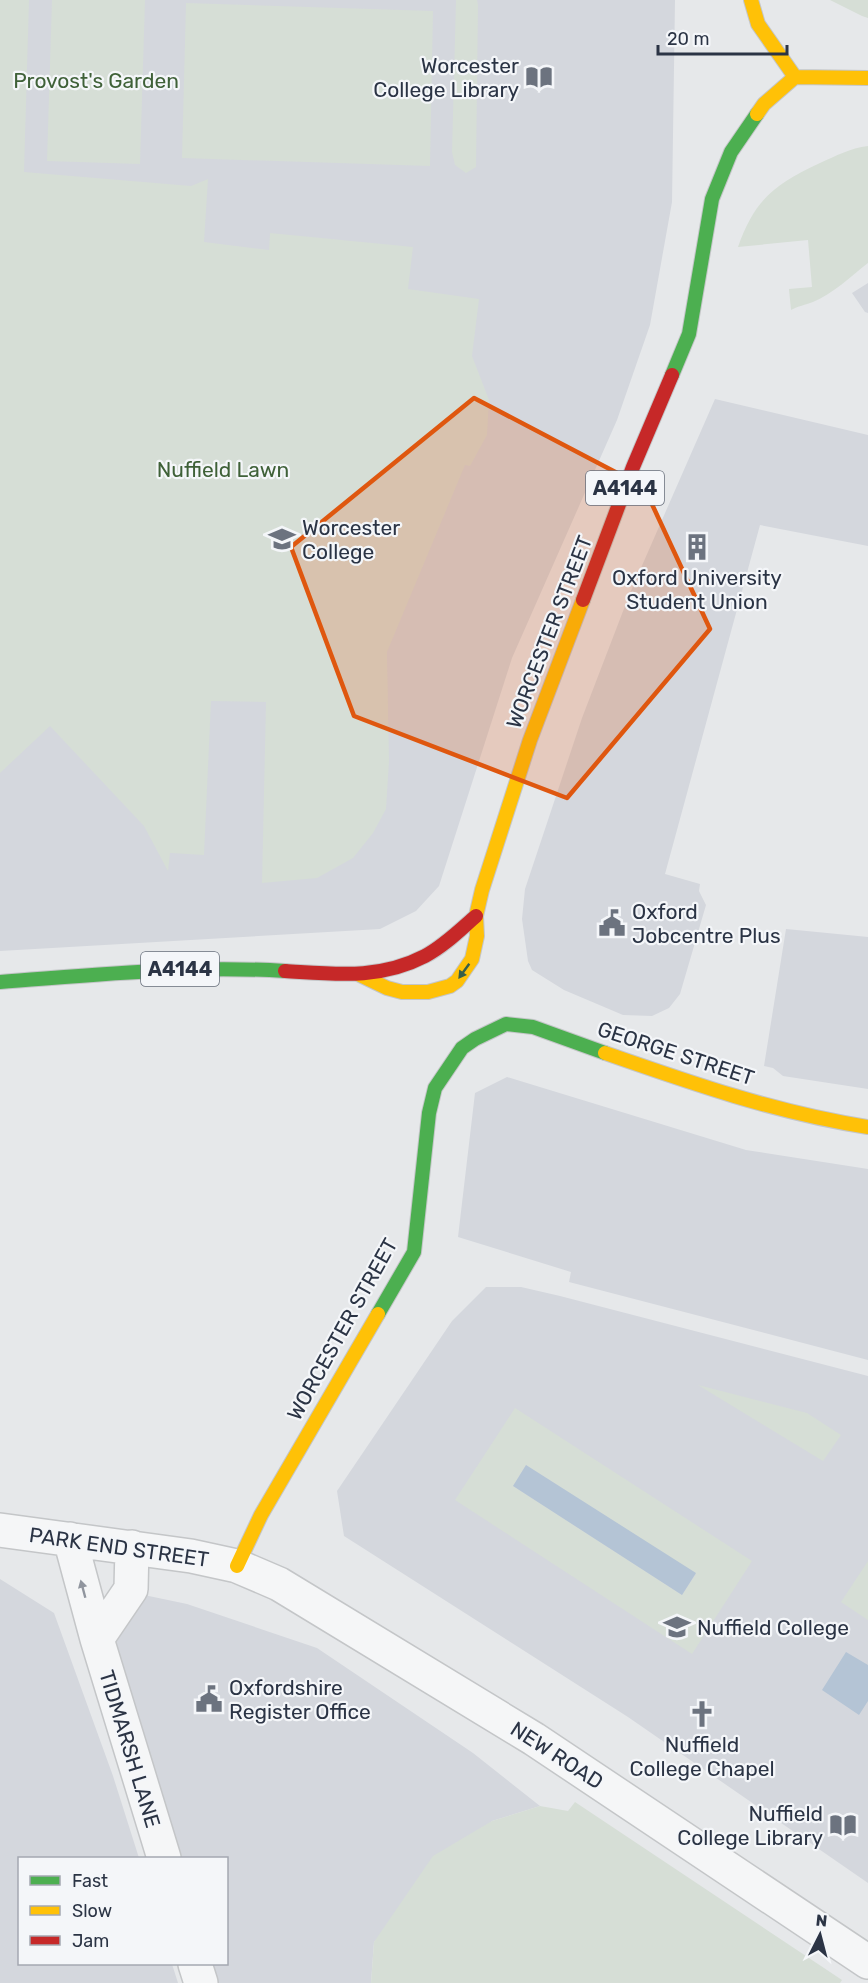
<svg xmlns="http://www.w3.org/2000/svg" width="868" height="1983" viewBox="0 0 868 1983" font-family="Rubik,sans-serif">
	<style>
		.built { fill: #d4d7dd }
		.green { fill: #d6ded6; fill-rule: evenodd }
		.water { fill: #b4c4d5 }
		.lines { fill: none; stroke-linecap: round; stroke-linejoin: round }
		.street-casing { stroke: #c4c6c8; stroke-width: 36 }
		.fast-casing { stroke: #c4c6c8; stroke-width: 16 }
		.slow-casing { stroke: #c4c6c8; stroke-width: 16 }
		.jam-casing { stroke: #c4c6c8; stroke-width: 16 }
		.street { stroke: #f5f6f7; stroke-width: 33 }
		.fast { stroke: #4caf50; stroke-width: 14 }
		.slow { stroke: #ffc107; stroke-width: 14 }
		.jam { stroke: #c62828; stroke-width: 14 }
		.oneway { fill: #375f49 }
		.oneway2 { fill: #90959e }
		.marked { fill: #df570f; fill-opacity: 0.2; stroke: #df570f; stroke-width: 4.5; stroke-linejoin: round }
		.labels { text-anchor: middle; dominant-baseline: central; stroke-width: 4.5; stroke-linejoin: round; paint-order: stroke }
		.shield { fill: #f4f6f9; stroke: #676e7b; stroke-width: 1.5 }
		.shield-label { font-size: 20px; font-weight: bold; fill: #2b3445 }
		.poi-label { font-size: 21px; fill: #2b3445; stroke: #f4f6f9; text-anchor: start }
		.park-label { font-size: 21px; fill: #3f6138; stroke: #f4f6f9 }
		.street-label { font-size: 21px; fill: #2b3445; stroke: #f4f6f9 }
	</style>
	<rect width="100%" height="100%" fill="#e6e8ea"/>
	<!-- built -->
	<path class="built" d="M0 0H675L672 202 650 325 617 420 512 658 439 886 416 911 380 929 0 951Z
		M868 283V313L865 312 852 293Z
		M715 399 868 435V546L760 525 665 874 700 884 699 891 706 905 680 994 669 1008 652 1016 623 1015 564 990 532 970 528 961 522 919 525 889 582 718 630 593Z
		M786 929 868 937V1089L783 1076 773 1068 764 1066Z
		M507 1077 746 1150 868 1169V1360L569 1282 571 1272 458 1237 475 1093Z
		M486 1287H521L560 1296 868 1376V1883L628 1717 344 1536 337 1491 452 1321Z
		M0 1579 54 1613 113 1776 139 1858H20V1964H172L178 1983H0Z
		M144 1595 187 1604 317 1648 473 1753 540 1806 492 1821 374 1942 371 1983H214L208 1964H226V1858H172L100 1638Z"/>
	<!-- green -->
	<path class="green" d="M0 0H29L24 172 191 186 208 179 204 242 269 250 270 233 413 247 408 289 479 299 472 356 489 400 487 435 470 466 465 465 387 652 389 761 386 809 373 833 353 858 317 878 262 883 266 702 211 701 204 855 170 853 168 871 144 826 50 726 0 773Z
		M52 0H145L140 164 47 161Z
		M456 0H477L478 5 476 167 466 173 455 165 452 152Z
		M830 0H868V18L862 16Z
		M186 3 433 11 430 166 182 158Z
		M868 146V263C851 276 833 294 813 302 805 305 798 306 791 310L789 289 812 287 808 240 738 247C755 199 775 184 820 163 836 156 850 148 868 146Z
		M698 1385 807 1413 841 1435 823 1461Z
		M515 1408 752 1561 692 1654 455 1500ZM526 1465 696 1574 682 1595 513 1486Z
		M868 1561V1620L841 1602Z
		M575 1802 842 1980 840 1983H371L374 1942 433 1856 492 1821 540 1806 568 1811Z"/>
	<!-- water -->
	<path class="water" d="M526 1465 696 1573 682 1595 513 1486Z
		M846 1652 868 1665V1701L859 1715 822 1690Z"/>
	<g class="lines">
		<defs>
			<path id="street" d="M0 1530 191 1556 237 1566 279 1584 534 1739 868 1962
				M70 1539 97 1639 164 1858
				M97 1639 131 1589 132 1547
				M195 1964 201 1983"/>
			<path id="fast" d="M672 375 689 334 712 199 731 152 757 114
				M0 982C95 975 190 965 285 971
				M378 1314 414 1252 429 1113 435 1088 462 1048 475 1039 506 1024 533 1027 605 1053"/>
			<path id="slow" d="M751 0 758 24 795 77
				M757 114 764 104 795 77 868 78
				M360 975 387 988 402 992H428L450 986 457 981 472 959 477 936 476 916 482 890 530 740 583 600
				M605 1053C691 1083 777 1113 868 1127
				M237 1566 261 1515 378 1314"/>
			<path id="jam" d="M583 600 633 467 672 375
				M285 971C335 974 379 980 425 956 444 946 460 930 476 916"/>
		</defs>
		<!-- street casing -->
		<use href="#street" class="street-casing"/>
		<!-- fast casing -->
		<use href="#fast" class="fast-casing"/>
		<!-- slow casing -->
		<use href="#slow" class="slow-casing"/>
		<!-- jam casing -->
		<use href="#jam" class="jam-casing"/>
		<!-- street -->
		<use href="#street" class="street"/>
		<!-- fast -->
		<use href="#fast" class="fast"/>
		<!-- slow -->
		<use href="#slow" class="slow"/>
		<!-- jam -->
		<use href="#jam" class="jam"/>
	</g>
	<!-- one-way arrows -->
	<defs><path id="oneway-solid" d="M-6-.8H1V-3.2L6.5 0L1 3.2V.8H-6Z" transform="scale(1.5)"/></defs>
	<use class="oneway" href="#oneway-solid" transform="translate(464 971) rotate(126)"/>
	<use class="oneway2" href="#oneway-solid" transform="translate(83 1589) rotate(-105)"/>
	<!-- marked area -->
	<path class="marked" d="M474 398 644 487 710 629 567 798 354 716 291 547Z"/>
	<!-- icons -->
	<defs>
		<symbol id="library-bare" viewBox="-9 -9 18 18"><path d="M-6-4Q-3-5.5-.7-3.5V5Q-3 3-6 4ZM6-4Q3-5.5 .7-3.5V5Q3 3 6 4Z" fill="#6c737f" stroke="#f4f6f9" stroke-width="2.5" paint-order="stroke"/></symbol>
		<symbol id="university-bare" viewBox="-9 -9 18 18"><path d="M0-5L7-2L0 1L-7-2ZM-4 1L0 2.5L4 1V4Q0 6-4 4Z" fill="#6c737f" stroke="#f4f6f9" stroke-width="2.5" paint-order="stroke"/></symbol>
		<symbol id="building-bare" viewBox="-9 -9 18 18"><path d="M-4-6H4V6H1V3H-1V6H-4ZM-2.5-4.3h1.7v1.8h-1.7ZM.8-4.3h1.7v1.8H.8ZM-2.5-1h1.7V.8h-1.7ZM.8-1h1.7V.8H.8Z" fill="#6c737f" stroke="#f4f6f9" stroke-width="2.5" paint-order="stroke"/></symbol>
		<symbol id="civic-bare" viewBox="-9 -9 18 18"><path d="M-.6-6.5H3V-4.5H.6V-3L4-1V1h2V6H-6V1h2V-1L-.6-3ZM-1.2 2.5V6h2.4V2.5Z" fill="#6c737f" stroke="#f4f6f9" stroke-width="2.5" paint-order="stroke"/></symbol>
		<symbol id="church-bare" viewBox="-9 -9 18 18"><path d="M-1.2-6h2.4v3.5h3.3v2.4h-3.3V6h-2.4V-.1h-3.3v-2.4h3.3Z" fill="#6c737f" stroke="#f4f6f9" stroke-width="2.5" paint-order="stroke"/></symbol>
	</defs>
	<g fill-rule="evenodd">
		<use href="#library-bare" x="520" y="58" width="38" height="38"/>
		<use href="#university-bare" x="263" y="520" width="38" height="38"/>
		<use href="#building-bare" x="678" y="528" width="38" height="38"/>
		<use href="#civic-bare" x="593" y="904" width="38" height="38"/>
		<use href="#university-bare" x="658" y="1608" width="38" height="38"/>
		<use href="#civic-bare" x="190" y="1680" width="38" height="38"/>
		<use href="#church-bare" x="683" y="1695" width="38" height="38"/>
		<use href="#library-bare" x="824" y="1806" width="38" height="38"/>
	</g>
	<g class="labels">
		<!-- shield labels -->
		<g class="shield">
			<rect x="586" y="471" width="78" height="34" rx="4.5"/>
			<rect x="141" y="952" width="78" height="34" rx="4.5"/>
		</g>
		<g class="shield-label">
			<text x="625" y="488">A4144</text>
			<text x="180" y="969">A4144</text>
		</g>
		<!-- poi labels -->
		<g class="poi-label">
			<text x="519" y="65" text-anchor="end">Worcester<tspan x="519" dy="24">College Library</tspan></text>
			<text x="302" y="527">Worcester<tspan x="302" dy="24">College</tspan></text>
			<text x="697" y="577" text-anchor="middle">Oxford University<tspan x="697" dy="24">Student Union</tspan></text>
			<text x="632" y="911">Oxford<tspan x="632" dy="24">Jobcentre Plus</tspan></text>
			<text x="697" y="1627">Nuffield College</text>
			<text x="229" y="1687">Oxfordshire<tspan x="229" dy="24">Register Office</tspan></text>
			<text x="702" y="1744" text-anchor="middle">Nuffield<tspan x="702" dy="24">College Chapel</tspan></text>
			<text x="823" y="1813" text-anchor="end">Nuffield<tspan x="823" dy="24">College Library</tspan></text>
		</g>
		<!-- park labels -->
		<g class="park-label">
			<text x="96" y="80">Provost's Garden</text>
			<text x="223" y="469">Nuffield Lawn</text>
		</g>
		<!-- street labels -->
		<g class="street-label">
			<text transform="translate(549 632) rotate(-69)">WORCESTER STREET</text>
			<text transform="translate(676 1053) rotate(18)">GEORGE STREET</text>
			<text transform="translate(342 1329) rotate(-61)">WORCESTER STREET</text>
			<text transform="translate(119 1547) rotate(8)">PARK END STREET</text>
			<text transform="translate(130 1749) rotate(73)">TIDMARSH LANE</text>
			<text transform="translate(557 1755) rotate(33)">NEW ROAD</text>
		</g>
	</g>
	<!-- legend -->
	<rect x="18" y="1857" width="210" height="108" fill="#f4f6f9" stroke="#a4a8b1" stroke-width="1.5"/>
	<rect x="30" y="1876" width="30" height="9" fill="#4caf50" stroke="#a4a8b1" stroke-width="1.5"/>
	<text x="72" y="1887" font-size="18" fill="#2b3445">Fast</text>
	<rect x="30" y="1906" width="30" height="9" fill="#ffc107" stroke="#a4a8b1" stroke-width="1.5"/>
	<text x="72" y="1917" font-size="18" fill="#2b3445">Slow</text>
	<rect x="30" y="1936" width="30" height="9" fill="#c62828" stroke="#a4a8b1" stroke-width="1.5"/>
	<text x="72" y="1947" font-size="18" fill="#2b3445">Jam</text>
	<!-- north arrow -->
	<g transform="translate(820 1935) rotate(6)" stroke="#f4f6f9" stroke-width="4.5" paint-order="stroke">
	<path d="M0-4.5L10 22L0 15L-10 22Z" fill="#2b3445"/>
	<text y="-9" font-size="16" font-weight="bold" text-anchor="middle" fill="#2b3445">N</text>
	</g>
	<!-- scale -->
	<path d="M658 45v9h129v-9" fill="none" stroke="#2b3445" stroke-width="3"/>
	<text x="667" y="45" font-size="18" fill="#2b3445" stroke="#f4f6f9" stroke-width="4.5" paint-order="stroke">20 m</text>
</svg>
